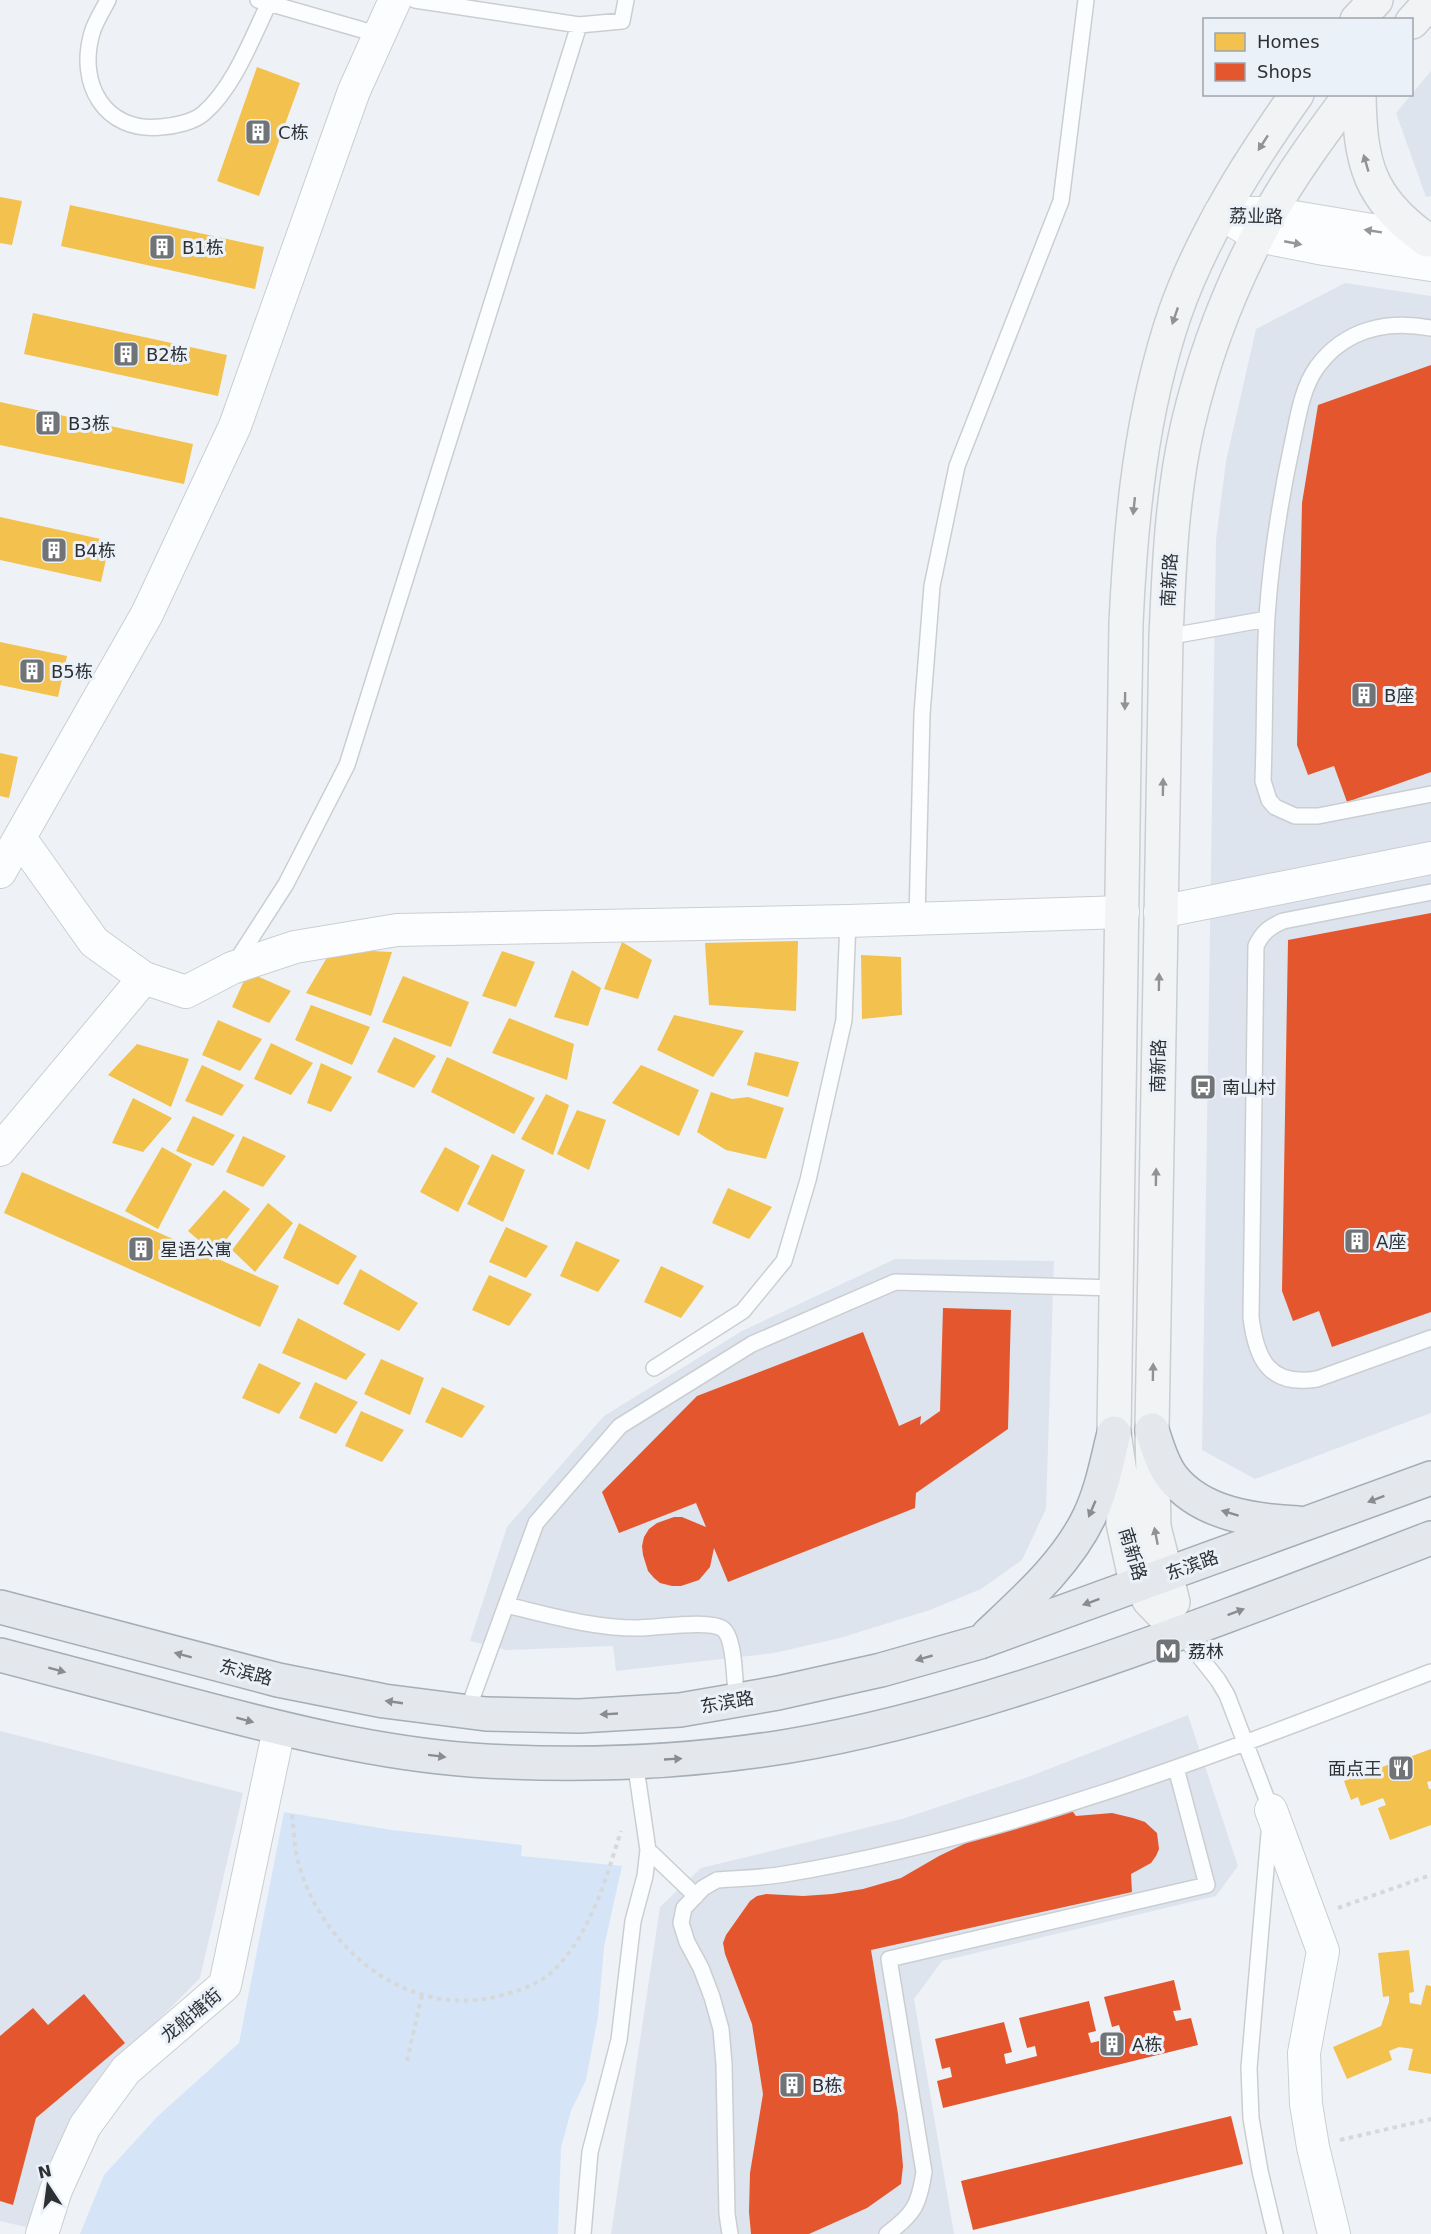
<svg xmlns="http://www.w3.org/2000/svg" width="1431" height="2234" viewBox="0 0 1431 2234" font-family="'DejaVu Sans','Noto Sans SC',sans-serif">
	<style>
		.built { fill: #dde4ed }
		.green { fill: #d5e5f7 }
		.homes { fill: #f2c14e }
		.shops { fill: #e4572e }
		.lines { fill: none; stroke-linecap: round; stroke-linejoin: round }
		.service-casing { stroke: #cbced1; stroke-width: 18 }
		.minor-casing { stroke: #cbced1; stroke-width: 34 }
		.secondary-casing { stroke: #cbced1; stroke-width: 36 }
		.primary-casing { stroke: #a5adb5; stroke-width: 36 }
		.path { stroke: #d6d8d9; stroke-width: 4; stroke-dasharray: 4.5 4.5; stroke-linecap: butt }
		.service { stroke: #fcfdfe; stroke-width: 15 }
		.minor { stroke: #fcfdfe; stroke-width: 32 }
		.secondary { stroke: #f1f3f5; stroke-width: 33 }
		.primary { stroke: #e4e8ed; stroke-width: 33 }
		.oneway { fill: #909294 }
		.oneway2 { fill: #959698 }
		.oneway3 { fill: #898c90 }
		.labels { text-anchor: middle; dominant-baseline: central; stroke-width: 6; stroke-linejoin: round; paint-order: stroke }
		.poi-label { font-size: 18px; fill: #2e3033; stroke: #ebf1f9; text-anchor: start }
		.street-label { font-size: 18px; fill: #2e3033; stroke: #ebf1f9 }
	</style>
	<rect width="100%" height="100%" fill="#eef2f6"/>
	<!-- built -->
	<path class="built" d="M1431 71V196L1426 197 1396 113Z
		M1345 283 1431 296V1413L1255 1479 1202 1450 1216 540 1226 461 1256 329Z
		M895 1259 1054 1261 1046 1509 1022 1560 981 1589 930 1610 840 1638 774 1653 616 1671 613 1646 507 1650 470 1641 507 1527 604 1416 742 1331Z
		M1188 1715 1238 1866 1216 1896 942 1961 914 1999 954 2234H611L660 1907 701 1868 902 1819 1028 1777Z
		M0 1731 243 1793 200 1978 100 2079 26 2227 0 2221Z"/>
	<!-- green -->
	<path class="green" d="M284 1812 392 1830 522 1845 521 1856 622 1866 604 1947 598 2017 586 2080 571 2111 561 2148 558 2234H80L104 2175 158 2116 239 2043Z"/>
	<!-- homes -->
	<path class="homes" d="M257 67 300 83 259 196 217 181Z
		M0 197 22 201 12 245 0 243Z
		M70 205 264 247 255 289 61 246Z
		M33 313 227 355 218 396 24 354Z
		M0 402 193 444 184 484 0 445Z
		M0 517 110 541 101 582 0 560Z
		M0 642 67 656 58 697 0 685Z
		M0 753 18 757 9 798 0 796Z
		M798 941 796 1011 709 1005 705 943Z
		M622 942 652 960 638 999 604 989Z
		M332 949 392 952 371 1016 306 993Z
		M502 951 535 962 516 1007 482 996Z
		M861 955 901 957 902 1015 862 1019Z
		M572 970 601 988 588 1026 554 1017Z
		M248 972 291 991 269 1023 232 1007Z
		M403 976 469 1002 451 1047 382 1022Z
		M311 1005 370 1027 352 1065 295 1040Z
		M674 1015 744 1031 713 1077 657 1050Z
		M509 1018 574 1044 567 1080 492 1053Z
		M218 1020 262 1039 240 1071 202 1055Z
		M394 1037 436 1056 414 1088 377 1072Z
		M271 1043 313 1063 291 1095 254 1079Z
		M137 1044 189 1059 171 1107 108 1075Z
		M755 1052 799 1062 788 1097 747 1085Z
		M447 1057 535 1098 514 1134 431 1092Z
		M321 1063 352 1077 331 1112 307 1103Z
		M202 1065 244 1085 222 1116 185 1101Z
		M641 1065 699 1090 679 1136 612 1103Z
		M711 1092 732 1099 748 1097 784 1108 766 1159 726 1150 697 1132Z
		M546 1094 569 1105 553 1155 521 1139Z
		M133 1098 172 1118 143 1152 112 1143Z
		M577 1110 606 1120 589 1170 557 1154Z
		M193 1116 235 1135 213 1166 176 1151Z
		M243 1136 286 1156 263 1187 226 1172Z
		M162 1147 192 1164 158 1229 125 1211Z
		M445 1147 480 1166 458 1212 420 1192Z
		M492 1154 525 1170 503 1222 467 1204Z
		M22 1172 279 1286 260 1327 4 1213Z
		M728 1188 772 1207 749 1239 712 1223Z
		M224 1190 250 1209 215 1254 188 1231Z
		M268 1203 293 1223 255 1272 232 1250Z
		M299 1223 357 1256 338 1285 283 1258Z
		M506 1227 548 1246 526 1278 489 1262Z
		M576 1241 620 1260 598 1292 560 1276Z
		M661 1266 704 1286 681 1318 644 1302Z
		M360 1269 418 1303 399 1331 343 1304Z
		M489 1275 532 1294 509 1326 472 1310Z
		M298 1318 366 1354 346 1380 282 1353Z
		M381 1359 424 1378 410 1415 364 1394Z
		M259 1363 301 1383 279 1414 242 1398Z
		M315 1382 358 1402 336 1434 299 1418Z
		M442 1387 485 1406 462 1438 425 1422Z
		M361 1411 404 1430 382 1462 345 1446Z
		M1431 1749V1781L1427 1782 1429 1789H1431V1825L1390 1840 1378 1808 1386 1805 1383 1798 1361 1806 1358 1797 1351 1800 1344 1781Z
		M1409 1950 1414 1992 1409 1993 1410 2003 1421 2005 1426 1985 1431 1986V2074L1408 2070 1413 2049 1399 2047 1389 2051 1392 2060 1347 2079 1333 2047 1381 2026 1389 2002V1996L1383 1997 1378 1953Z"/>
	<!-- shops -->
	<path class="shops" d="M1431 365V772L1347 802 1334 766 1308 775 1297 745 1302 503 1318 405Z
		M1431 913V1312L1332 1347 1319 1311 1293 1321 1282 1291 1288 940Z
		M943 1308 1011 1310 1008 1429 916 1493 915 1508 728 1582 714 1548 710 1567 699 1580 681 1586H672L660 1583 654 1578 648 1571 643 1555 642 1546 644 1537 649 1529 657 1523 674 1517H682L706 1527 696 1503 619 1533 602 1492 697 1396 863 1332 899 1426 921 1416 920 1425 940 1411Z
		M1068 1811 1073 1812 1076 1816 1112 1813 1133 1818 1145 1822 1157 1833 1159 1849 1156 1856 1151 1863 1131 1874 1132 1892 871 1950 898 2114 903 2166 901 2184 867 2208 809 2234H751L749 2212 750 2173 763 2094 752 2024 725 1954 723 1943 726 1935 750 1901 757 1896 766 1894 803 1896 832 1894 863 1889 901 1878 939 1856 991 1831Z
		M1174 1980 1181 2010 1173 2011 1176 2021 1191 2018 1198 2045 943 2108 937 2081 952 2077 950 2067 942 2069 935 2039 1004 2022 1012 2052 1004 2054 1006 2064 1037 2056 1035 2046 1027 2048 1019 2018 1089 2001 1096 2031 1088 2033 1091 2043 1122 2035 1119 2025 1112 2027 1104 1997Z
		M84 1994 125 2043 36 2118 13 2205 0 2201V2036L33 2008 48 2025Z
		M1231 2116 1243 2164 973 2230 961 2181Z"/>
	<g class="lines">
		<defs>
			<path id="service" d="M108 0C103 10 95 22 92 33 77 84 105 133 161 127 175 126 194 122 204 113 234 87 252 38 269 3
				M258 0 380 35
				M415 0 579 25
				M1431 328C1387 320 1345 329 1317 367 1301 390 1298 418 1292 445 1280 501 1271 559 1267 616 1264 671 1265 726 1263 781L1269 800 1275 807 1295 816H1318L1431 794
				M1166 637 1267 619
				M1431 892 1283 921C1269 927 1262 933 1256 946L1251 1317C1256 1359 1269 1387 1317 1379L1431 1338
				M917 919 922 714 932 586 957 466 1061 201 1086 0
				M235 963 286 884 347 765 579 25 622 21 626 0
				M654 1368 743 1311 784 1261 808 1180 844 1020 848 921
				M506 1605C549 1615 592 1628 637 1628 656 1628 710 1619 723 1629 735 1638 735 1685 736 1700
				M1181 1633 1218 1680 1227 1695 1271 1810 1249 2068 1251 2118 1260 2171 1275 2234
				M467 1712 536 1523 620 1426 752 1344 895 1282 1117 1288
				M648 1850 696 1896
				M583 2234 590 2152 619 2040 633 1921 645 1876 648 1850 635 1761
				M730 2234 727 2214 724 2064 721 2029 712 1997 701 1968 687 1942 681 1923 684 1908 703 1888 717 1880C739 1878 763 1878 785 1874 1008 1837 1221 1753 1431 1672
				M887 2234C914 2214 919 2205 924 2172L889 1959 1207 1885 1176 1768"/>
			<path id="minor" d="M1220 213 1258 236 1324 249 1431 265
				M1245 213H1270L1431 240
				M20 838 94 942 144 978
				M0 872 147 614 235 426 354 91 395 0
				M1160 912 1431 858
				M0 1150 144 978 186 992 232 968 295 947 397 930 848 921 1123 912
				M1271 1810 1323 1951 1304 2053 1306 2104 1313 2147 1334 2234
				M42 2234 56 2190 85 2126 126 2070 225 1985 279 1729"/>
			<path id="secondary" d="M1357 20 1376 0
				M1412 22 1431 1
				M1359 94C1360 164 1369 199 1427 240
				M1173 1602 1154 1527 1152 1430 1166 637C1169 566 1172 493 1188 424 1205 352 1233 280 1269 215 1292 173 1322 133 1351 94
				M1181 1633 1149 1600 1133 1569 1123 1523 1122 1486 1114 1433 1126 623C1131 518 1141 413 1175 313 1203 234 1249 162 1297 94"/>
			<path id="primary" d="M1152 1430C1157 1446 1162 1464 1172 1477 1201 1514 1254 1521 1298 1523
				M0 1607 278 1680 384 1701 486 1714 579 1716 680 1710 778 1693 881 1670 980 1642 1431 1478
				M988 1635C1025 1600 1067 1563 1089 1517 1102 1490 1107 1461 1114 1433
				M0 1655C65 1672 129 1689 194 1706 285 1730 377 1753 471 1760 577 1767 684 1763 789 1746 885 1730 977 1703 1069 1672 1191 1631 1311 1584 1431 1538"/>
		</defs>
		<!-- service casing -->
		<use href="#service" class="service-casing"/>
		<!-- minor casing -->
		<use href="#minor" class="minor-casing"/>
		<!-- secondary casing -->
		<use href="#secondary" class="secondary-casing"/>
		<!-- primary casing -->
		<use href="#primary" class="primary-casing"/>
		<!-- path -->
		<path class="path" d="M292 1815C294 1831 294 1849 299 1865 322 1946 402 2015 490 1998 509 1994 537 1986 552 1972 591 1934 605 1881 621 1831
			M1338 1908 1431 1875
			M407 2061 422 1995
			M1340 2140 1431 2119"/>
		<!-- service -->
		<use href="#service" class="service"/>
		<!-- minor -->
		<use href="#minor" class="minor"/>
		<!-- secondary -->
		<use href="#secondary" class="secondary"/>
		<!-- primary -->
		<use href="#primary" class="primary"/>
	</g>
	<!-- one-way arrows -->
	<defs><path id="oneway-solid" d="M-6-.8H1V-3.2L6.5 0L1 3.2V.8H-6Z" transform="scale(1.5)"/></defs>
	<g class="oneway">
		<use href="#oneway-solid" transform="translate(1263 143) rotate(123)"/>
		<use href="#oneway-solid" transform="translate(1366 163) rotate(-106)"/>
		<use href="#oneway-solid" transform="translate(1175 316) rotate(109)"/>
		<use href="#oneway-solid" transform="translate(1134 506) rotate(96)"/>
		<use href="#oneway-solid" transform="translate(1125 701) rotate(91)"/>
		<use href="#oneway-solid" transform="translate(1163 787) rotate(-89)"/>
		<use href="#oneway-solid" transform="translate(1159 982) rotate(-89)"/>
		<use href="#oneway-solid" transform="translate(1156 1177) rotate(-89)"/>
		<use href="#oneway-solid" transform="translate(1153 1372) rotate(-89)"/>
		<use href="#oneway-solid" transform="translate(1156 1536) rotate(-101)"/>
	</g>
	<g class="oneway2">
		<use href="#oneway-solid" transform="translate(1373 231) rotate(-171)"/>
		<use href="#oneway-solid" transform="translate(1293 243) rotate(11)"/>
	</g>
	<g class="oneway3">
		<use href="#oneway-solid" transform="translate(1376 1499) rotate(159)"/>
		<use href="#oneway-solid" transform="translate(1092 1509) rotate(113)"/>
		<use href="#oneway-solid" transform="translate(1230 1513) rotate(-163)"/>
		<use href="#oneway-solid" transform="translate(1091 1602) rotate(160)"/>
		<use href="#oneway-solid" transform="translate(1236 1612) rotate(-21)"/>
		<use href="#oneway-solid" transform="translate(183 1655) rotate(-165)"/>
		<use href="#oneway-solid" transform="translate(924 1658) rotate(164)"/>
		<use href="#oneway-solid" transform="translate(57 1670) rotate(15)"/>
		<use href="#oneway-solid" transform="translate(394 1702) rotate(-172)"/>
		<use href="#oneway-solid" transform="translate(609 1714) rotate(177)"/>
		<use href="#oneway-solid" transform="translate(245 1720) rotate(15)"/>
		<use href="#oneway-solid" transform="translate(437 1756) rotate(7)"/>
		<use href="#oneway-solid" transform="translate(673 1759) rotate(-3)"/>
	</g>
	<!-- icons -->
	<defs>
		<symbol id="building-square" viewBox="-11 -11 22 22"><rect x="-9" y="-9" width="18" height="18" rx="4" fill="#717477" stroke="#ebf1f9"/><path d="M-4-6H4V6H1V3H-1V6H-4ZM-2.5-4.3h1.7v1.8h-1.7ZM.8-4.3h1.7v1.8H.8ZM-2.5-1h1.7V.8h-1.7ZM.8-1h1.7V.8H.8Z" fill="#fff"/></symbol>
		<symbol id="bus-square" viewBox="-11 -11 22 22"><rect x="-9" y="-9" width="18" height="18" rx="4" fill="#717477" stroke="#ebf1f9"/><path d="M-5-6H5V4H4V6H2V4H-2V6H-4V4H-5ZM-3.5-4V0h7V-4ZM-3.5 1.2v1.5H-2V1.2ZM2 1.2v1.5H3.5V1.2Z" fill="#fff"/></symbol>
		<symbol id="metro-square" viewBox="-11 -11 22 22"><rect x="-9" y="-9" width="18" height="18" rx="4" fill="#717477" stroke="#ebf1f9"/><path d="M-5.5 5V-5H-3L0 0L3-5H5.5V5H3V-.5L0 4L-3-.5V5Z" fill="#fff"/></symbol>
		<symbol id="restaurant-square" viewBox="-11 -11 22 22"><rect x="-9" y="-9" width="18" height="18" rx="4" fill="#717477" stroke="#ebf1f9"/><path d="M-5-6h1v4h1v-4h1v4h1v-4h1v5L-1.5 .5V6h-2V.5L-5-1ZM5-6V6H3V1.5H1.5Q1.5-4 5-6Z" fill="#fff"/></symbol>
	</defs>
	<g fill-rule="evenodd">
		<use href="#building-square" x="243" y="117" width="30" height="30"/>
		<use href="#building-square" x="147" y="232" width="30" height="30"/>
		<use href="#building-square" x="111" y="339" width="30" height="30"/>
		<use href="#building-square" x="33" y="408" width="30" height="30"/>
		<use href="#building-square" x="39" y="535" width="30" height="30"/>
		<use href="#building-square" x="17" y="656" width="30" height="30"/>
		<use href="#building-square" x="1349" y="680" width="30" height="30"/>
		<use href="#bus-square" x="1188" y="1072" width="30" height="30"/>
		<use href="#building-square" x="1342" y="1226" width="30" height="30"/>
		<use href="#building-square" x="126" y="1234" width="30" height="30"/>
		<use href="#metro-square" x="1153" y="1636" width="30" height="30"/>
		<use href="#restaurant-square" x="1386" y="1753" width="30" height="30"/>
		<use href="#building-square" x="1097" y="2029" width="30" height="30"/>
		<use href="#building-square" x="777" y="2070" width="30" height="30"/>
	</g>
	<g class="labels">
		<!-- poi labels -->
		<g class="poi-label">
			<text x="278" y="132">C栋</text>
			<text x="182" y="247">B1栋</text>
			<text x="146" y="354">B2栋</text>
			<text x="68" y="423">B3栋</text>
			<text x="74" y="550">B4栋</text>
			<text x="51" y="671">B5栋</text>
			<text x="1384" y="695">B座</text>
			<text x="1222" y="1087">南山村</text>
			<text x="1376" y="1241">A座</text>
			<text x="160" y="1249">星语公寓</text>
			<text x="1188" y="1651">荔林</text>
			<text x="1382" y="1768" text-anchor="end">面点王</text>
			<text x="1132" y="2044">A栋</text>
			<text x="812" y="2085">B栋</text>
		</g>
		<!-- street labels -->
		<g class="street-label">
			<text transform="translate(1256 216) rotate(1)">荔业路</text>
			<text transform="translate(1169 580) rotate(-87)">南新路</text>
			<text transform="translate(1158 1066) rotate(-89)">南新路</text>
			<text transform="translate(1133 1554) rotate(73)">南新路</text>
			<text transform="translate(1192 1565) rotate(-20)">东滨路</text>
			<text transform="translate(246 1672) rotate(15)">东滨路</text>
			<text transform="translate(727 1702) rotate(-10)">东滨路</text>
			<text transform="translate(191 2015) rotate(-40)">龙船塘街</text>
		</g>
	</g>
	<!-- legend -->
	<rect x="1203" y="18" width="210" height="78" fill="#ebf1f9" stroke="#9fa4aa" stroke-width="1.5"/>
	<rect x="1215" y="33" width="30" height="18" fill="#f2c14e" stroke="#9fa4aa" stroke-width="1.5"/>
	<text x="1257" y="48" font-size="18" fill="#2e3033">Homes</text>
	<rect x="1215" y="63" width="30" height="18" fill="#e4572e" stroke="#9fa4aa" stroke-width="1.5"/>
	<text x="1257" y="78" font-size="18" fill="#2e3033">Shops</text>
	<!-- north arrow -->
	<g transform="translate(48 2186) rotate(347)" stroke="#ebf1f9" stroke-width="4.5" paint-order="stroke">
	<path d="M0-4.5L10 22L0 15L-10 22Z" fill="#2e3033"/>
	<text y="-9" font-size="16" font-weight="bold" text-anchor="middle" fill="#2e3033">N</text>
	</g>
</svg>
